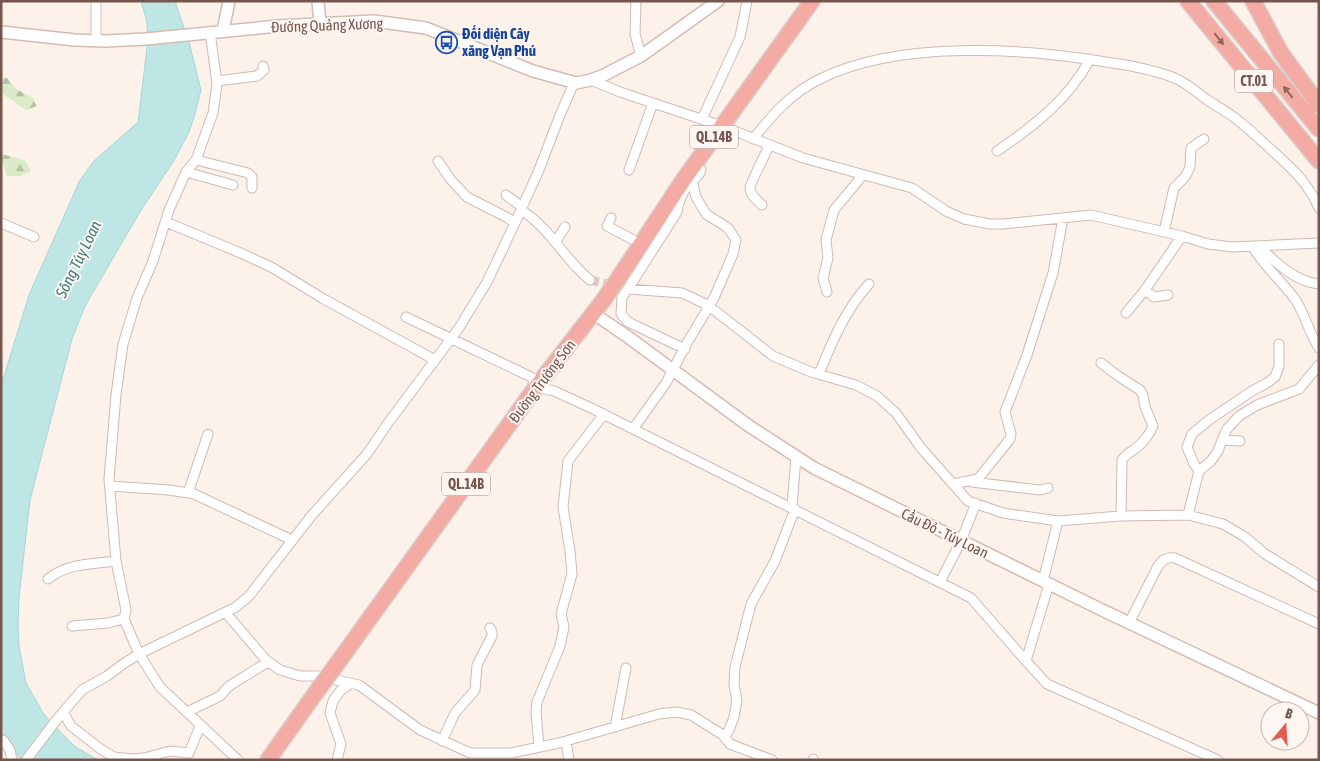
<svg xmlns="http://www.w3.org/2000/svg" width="1320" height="761" viewBox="0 0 1320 761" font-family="'Asap Condensed',sans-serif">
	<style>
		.forest { fill: url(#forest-firs) }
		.water { fill: #bee6e5; stroke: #a4d7d7 }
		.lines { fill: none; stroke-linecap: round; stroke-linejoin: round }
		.street-tunnel { stroke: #dacbc3; stroke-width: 9; stroke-dasharray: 9 4.5; stroke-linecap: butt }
		.street-casing { stroke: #d0bab1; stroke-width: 11 }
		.secondary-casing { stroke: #d6bbb2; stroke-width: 14 }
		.highway-casing { stroke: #d9cfcd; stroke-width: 18 }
		.street { stroke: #fff; stroke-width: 9 }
		.secondary { stroke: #fff; stroke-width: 11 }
		.highway { stroke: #f4aba3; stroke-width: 15 }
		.highway-bridge-casing { stroke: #d9cfcd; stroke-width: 18; stroke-linecap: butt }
		.highway-bridge { stroke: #f4aba3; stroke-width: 15 }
		.oneway { fill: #8f665e }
		.labels { text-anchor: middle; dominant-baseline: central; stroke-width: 4; stroke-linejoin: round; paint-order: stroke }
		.shield { fill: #fef6f0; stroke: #9f857e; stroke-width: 1 }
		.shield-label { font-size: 14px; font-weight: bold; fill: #76554d }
		.street-label { font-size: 15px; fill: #76554d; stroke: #fef6f0 }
		.transit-label { font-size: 15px; font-weight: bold; fill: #164399; stroke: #fef6f0; text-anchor: start }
		.water-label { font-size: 16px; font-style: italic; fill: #417b7b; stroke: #fef6f0 }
	</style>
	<defs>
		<pattern id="forest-firs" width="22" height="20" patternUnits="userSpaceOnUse" patternTransform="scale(1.25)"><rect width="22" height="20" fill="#dbeac8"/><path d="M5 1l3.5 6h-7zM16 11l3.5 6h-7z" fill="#b6c0a5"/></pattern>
	</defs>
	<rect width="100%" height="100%" fill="#fcf2ea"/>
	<!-- forest -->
	<path class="forest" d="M1 78H7L16 89 33 98 37 106 26 110 1 93Z
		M1 154 25 160 31 171 21 176H7L1 159Z"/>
	<!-- water -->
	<path class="water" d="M141 1H175L190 46 201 90 195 114 189 132 173 162 140 212 85 306 72 339 30 500 19 597 18 624 19 646 26 683 43 713 50 721 74 746 98 760H21L1 733V386L29 295 80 180 94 161 138 122 148 40 147 22Z"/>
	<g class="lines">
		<!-- street-tunnel -->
		<path class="street-tunnel" d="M590 280 628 289"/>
		<defs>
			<path id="street" d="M96 1V41
				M636 1 635 34 641 56
				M210 32 217 84 213 113 196 160 186 172 169 210 153 261 137 298 123 344 116 395 109 479 116 561 126 610 124 619 139 654 160 687 238 760
				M591 80 620 92 722 126 803 158 912 188 946 211 964 219 990 224H1004L1091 215 1182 236 1208 244 1232 247 1319 243
				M217 81 257 76 264 70 263 66
				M702 119 740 37 747 1
				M753 139C773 114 791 93 820 79 898 40 1022 48 1106 62 1128 65 1151 69 1172 77 1186 82 1195 91 1206 99 1216 106 1226 111 1235 118 1246 126 1256 136 1266 145 1289 166 1306 179 1319 208
				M997 151C1034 126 1069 99 1090 59
				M196 160 248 173 252 177V188
				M438 161 451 180 467 197 506 217 515 223
				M629 170 653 103
				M186 172 233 185
				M506 195 522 207
				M762 205C757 200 751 196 750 189 749 185 766 154 769 145
				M521 210C551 229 563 258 590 280
				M611 218 607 226 641 244
				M166 222 243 254 273 268 322 298 435 360
				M1 223 34 237
				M1164 232 1174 188 1185 177 1190 167 1191 148 1204 139
				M556 241 565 227
				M1253 247C1264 267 1282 281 1295 299 1305 314 1309 333 1319 348
				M1260 247C1276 263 1296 282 1319 284
				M628 289 677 212C678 203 684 188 691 182 696 177 699 177 701 170L694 164
				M1145 290 1182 236
				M827 292 823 278 828 258 826 240 834 210 863 175
				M1126 313 1145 290 1154 297 1168 295
				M406 317 531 377 534 379 533 385 536 387 554 391 589 407 971 598 1026 661
				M685 349 628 322 621 314 622 297 628 289 682 293 691 297 709 306 773 356 811 372 856 385 877 396 896 413 921 448 968 501 1003 513 1058 521 1121 516 1188 515 1223 524 1245 537 1265 554 1319 587
				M1101 363 1118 376 1140 390 1143 395 1145 407 1153 426C1150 434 1142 444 1135 449 1130 452 1126 454 1122 460L1121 516
				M819 374C832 342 845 310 869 284
				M633 429 666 383 687 343 714 298 733 254 736 240 728 228 706 214 696 197 693 184 690 182
				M1222 440 1227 429 1239 416 1257 405 1299 389 1319 365
				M1199 471 1194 464 1187 447 1192 434 1209 420 1252 391 1267 383 1275 377 1279 366V344
				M972 482 1040 490 1048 488
				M953 484 978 479 1010 439 1011 434 1005 412 1027 355 1053 273 1063 218
				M110 486 169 490 194 494 292 540
				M188 493 208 434
				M792 507 796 457
				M1188 515 1199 471 1211 461 1218 451 1222 440 1240 441
				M48 579C67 563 92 564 116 561
				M1043 581 1058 521
				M940 582 961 541 976 503
				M1049 584 1026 661 1047 684 1218 760
				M226 613 265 659 280 670 300 676H318L359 685 420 730 470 753H511L559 743 659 714 676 712 691 715 723 735 730 744 772 760
				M1129 623 1157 568C1162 560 1165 557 1175 558L1319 624
				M72 626 108 623 124 619
				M63 712 71 726 102 750 114 757 132 759 144 758 170 751 189 753 200 726
				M187 712 220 696 229 686 268 662
				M615 727 626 668
				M725 736 729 730 734 717 737 701 734 685 735 667 751 604 775 561 795 509
				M1 740H3L10 750 12 760
				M442 741 455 713 475 690 477 665 492 636V632L490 628
				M566 741 569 760
				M539 747 536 712 537 702 560 646 564 627 561 614 572 574 570 551 563 507 568 461 604 414
				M26 760 58 718 82 690 107 676 123 664 139 654 236 607 249 596 312 515 367 454 388 423 459 328 487 282 515 223 539 170 560 115 574 83
				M337 760 341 744 330 713 333 701 341 690 351 683
				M813 760V759"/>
			<path id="secondary" d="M318 1 320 24
				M223 31 229 1
				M1 32 75 40 105 41 146 39 278 26 374 21 426 28 533 71 576 83 591 80 604 75 641 56 718 1
				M593 313 628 337 749 426 814 468 1102 610 1319 713"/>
			<path id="highway" d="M1188 1 1319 161
				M1214 1 1319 129
				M1253 1 1281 53 1319 105
				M620 276 684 179 812 1
				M334 668 536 387 602 302
				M268 760 317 691"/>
		</defs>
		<!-- street casing -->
		<use href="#street" class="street-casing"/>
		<!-- secondary casing -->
		<use href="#secondary" class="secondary-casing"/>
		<!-- highway casing -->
		<use href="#highway" class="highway-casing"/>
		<!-- street -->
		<use href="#street" class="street"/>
		<!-- secondary -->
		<use href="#secondary" class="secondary"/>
		<!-- highway -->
		<use href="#highway" class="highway"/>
		<defs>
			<path id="highway-bridge" d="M602 302 620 276
				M317 691 334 668"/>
		</defs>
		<!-- highway-bridge casing -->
		<use href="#highway-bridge" class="highway-bridge-casing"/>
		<!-- highway-bridge -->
		<use href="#highway-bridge" class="highway-bridge"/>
	</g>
	<!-- one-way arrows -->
	<defs><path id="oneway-solid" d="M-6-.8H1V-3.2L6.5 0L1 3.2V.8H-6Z" transform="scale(1.25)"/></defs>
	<g class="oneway">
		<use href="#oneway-solid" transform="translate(1219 39) rotate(51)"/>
		<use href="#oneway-solid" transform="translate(1288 92) rotate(-129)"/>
	</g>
	<!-- icons -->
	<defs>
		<symbol id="bus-ring" viewBox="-11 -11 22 22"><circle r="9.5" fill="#fef6f0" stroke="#1a4fb4" stroke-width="1.5"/><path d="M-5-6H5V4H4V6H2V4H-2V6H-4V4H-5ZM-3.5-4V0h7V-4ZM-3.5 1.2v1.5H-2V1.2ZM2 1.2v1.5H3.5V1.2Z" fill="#1a4fb4"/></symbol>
	</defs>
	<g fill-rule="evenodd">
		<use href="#bus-ring" x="434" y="30" width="25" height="25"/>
	</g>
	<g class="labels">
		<!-- shield labels -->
		<g class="shield">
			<rect x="1235" y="69.5" width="38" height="23" rx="4"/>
			<rect x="690" y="125.5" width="48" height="23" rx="4"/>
			<rect x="442" y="472.5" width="48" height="23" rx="4"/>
		</g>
		<g class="shield-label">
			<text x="1254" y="81">CT.01</text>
			<text x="714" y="137">QL.14B</text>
			<text x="466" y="484">QL.14B</text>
		</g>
		<!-- street labels -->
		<g class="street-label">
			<text transform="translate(327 25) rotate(-2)">Đường Quảng Xương</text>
			<text transform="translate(542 381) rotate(-53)">Đường Trường Sơn</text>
			<text transform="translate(945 533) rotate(26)">Cầu Đỏ - Túy Loan</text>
		</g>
		<!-- transit labels -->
		<g class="transit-label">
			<text x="462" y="33">Đối diện Cây<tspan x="462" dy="17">xăng Vạn Phú</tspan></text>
		</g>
		<!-- water labels -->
		<g class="water-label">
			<text transform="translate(78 259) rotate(-64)">Sông Túy Loan</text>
		</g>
	</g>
	<!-- border -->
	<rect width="1320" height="761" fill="none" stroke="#76554d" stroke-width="5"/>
	<!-- north arrow -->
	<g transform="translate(1285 726) rotate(18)"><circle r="24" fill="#fef6f0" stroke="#c8b6af"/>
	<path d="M0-4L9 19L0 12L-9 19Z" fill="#e25c53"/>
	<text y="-8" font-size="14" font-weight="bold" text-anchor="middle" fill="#76554d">B</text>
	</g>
</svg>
